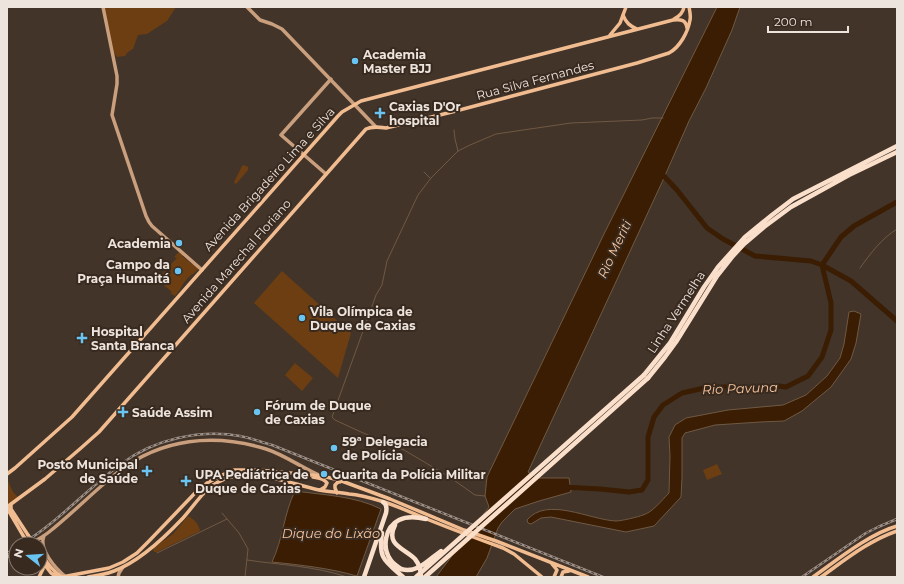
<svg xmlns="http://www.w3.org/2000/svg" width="904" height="584" viewBox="0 0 904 584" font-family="Montserrat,sans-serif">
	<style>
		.green { fill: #6c3e12 }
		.water { fill: #3a1d02; stroke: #705944 }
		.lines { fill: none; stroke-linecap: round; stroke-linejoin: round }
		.stream { stroke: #705944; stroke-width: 1 }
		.river { stroke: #3a1d02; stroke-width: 5 }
		.secondary { stroke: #ca9f7e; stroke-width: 3.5 }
		.primary { stroke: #f2bc91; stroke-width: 3.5 }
		.motorway { stroke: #fadfcb; stroke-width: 4.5 }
		.rail-casing { stroke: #9c9088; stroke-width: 2.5 }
		.rail { stroke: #382a1f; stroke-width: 1; stroke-dasharray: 3; stroke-linecap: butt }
		.primary-bridge { stroke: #f2bc91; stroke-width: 3.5 }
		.motorway-bridge { stroke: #fadfcb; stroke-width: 4.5 }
		.poi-dot { fill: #69c4f1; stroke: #382a1f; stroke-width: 1.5 }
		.labels { text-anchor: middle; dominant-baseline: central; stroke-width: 4; stroke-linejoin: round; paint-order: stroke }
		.poi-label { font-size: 12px; font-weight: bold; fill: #eee4de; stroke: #382a1f; text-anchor: start }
		.street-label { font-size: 12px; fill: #eee4de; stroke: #382a1f }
		.water-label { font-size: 13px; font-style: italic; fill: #f7c49d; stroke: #382a1f }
	</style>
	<rect width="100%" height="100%" fill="#423429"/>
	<!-- green -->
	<path class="green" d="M104 7H176L167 21 147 34 138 35 133 49 128 52 125 56 117 57 114 53Z
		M244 165 248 167V170L237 183 235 184 234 182 242 166Z
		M179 252H180L184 255 182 256 192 264H194L199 268C196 273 192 274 189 277 182 283 181 290 175 296L170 293 172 292 159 281 156 280V278H159L162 274H160V273H163L170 266H167L168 264H171L177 258 174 257Z
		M282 271 351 333 338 378 254 303Z
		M295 363 313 378 302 391 285 375Z
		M717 464 722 474 707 480 703 470Z
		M7 478C11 487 11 491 19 498L7 505Z
		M188 516C194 519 199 524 200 531L157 552H154L153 548 173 534Z"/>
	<!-- water -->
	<path class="water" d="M717 7H740L732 30 706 88 689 121 663 180 528 472 538 478H569L571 492 539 501 515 509 502 522 498 528 487 558 476 577H436L489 507 485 496 487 477 603 236Z
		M854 311 861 314 856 343 851 359 831 387 802 411 784 421 760 422 715 425 685 433 682 438V478L681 497 654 526 626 532 551 517 541 518 531 524 528 523 527 520C547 496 590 520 616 521 621 521 638 517 643 515 653 512 661 501 669 493L670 456 669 437 675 425 686 418 728 410 783 405 806 395 827 376 840 358 844 344 849 312Z
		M295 491C324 495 355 496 381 509L357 576C329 568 301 565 272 562 283 539 284 513 295 491Z"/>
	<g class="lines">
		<!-- stream -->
		<path class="stream" d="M454 130 455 139 458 151
			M424 172 430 178
			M860 268C871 253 881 239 897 229
			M485 496 475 495 448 476 404 450 361 432 335 420 332 417 376 295 382 285 387 261 418 195 431 178 458 151 470 145 496 134 571 123 642 120 652 118H663
			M222 513 239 533 248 549 245 577
			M157 553 227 519
			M247 560C280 565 315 566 347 577"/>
		<!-- river -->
		<path class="river" d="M661 173 677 190 707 228 723 239 755 256 811 261 822 265 851 281 897 321
			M564 487 600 489 629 492 642 490 648 480V437L654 417 663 405 682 393 709 387H727L757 389 779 386 786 387 808 376 822 357 831 330V303L822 265 841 237 854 226 897 202"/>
		<!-- secondary -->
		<path class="secondary" d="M103 7 117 76V84L112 115 146 216 149 222 152 226 202 270
			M247 7 260 20 272 24 282 29 376 127
			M326 174 281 135 331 79
			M44 536C38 549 56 569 66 577
			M31 543C37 540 44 536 49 532 73 513 94 491 118 472 162 438 214 433 266 449 285 455 302 468 321 476
			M7 557 16 553
			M118 577 119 573 123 567"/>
		<!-- primary -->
		<path class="primary" d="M623 15C626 23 630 26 637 29
			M674 19C680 16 683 13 684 7
			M610 35 620 23 626 7
			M7 474 15 468 72 417 338 116 342 112 361 101 673 20C681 19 686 20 687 28
			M313 477C318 478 324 478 327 483L325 487 320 490
			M337 493 335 488V485L338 482H340
			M11 505V509L28 535
			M7 507 45 479 81 448 99 432 366 129C372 126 379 127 386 128L452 112 637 63 669 53C680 47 688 32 690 20 691 16 690 12 689 7
			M7 508 24 537
			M40 552C47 562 52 571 62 577
			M40 559 51 573 57 577
			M552 564 557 570 554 577
			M39 577 43 569V564
			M62 577 109 568 123 562 137 553 149 541 196 492 207 483 222 475 234 470H258L322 476 339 480 390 499 464 530 496 541 588 577
			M88 577C96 576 106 574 114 571 138 562 166 536 183 518 192 508 199 497 209 488 243 461 282 482 319 490 329 492 339 492 349 494 360 495 371 498 381 501 398 506 414 514 429 520 454 530 478 539 503 548L514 554 542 577
			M561 577 563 572 569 571
			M813 577C837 560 869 534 897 526
			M821 577C845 560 868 541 897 531"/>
		<!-- motorway -->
		<path class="motorway" d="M644 375 670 343 704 287 718 267 745 237 772 215 793 199 897 146
			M648 378 665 357 676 342 717 276 732 257 744 244 764 227 791 207 849 175 897 152
			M395 525C385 545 404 548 415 559 419 564 421 571 421 577
			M382 533C378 559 385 561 403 577
			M401 569C397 566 392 563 390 559 382 547 385 527 399 520 407 516 417 517 426 519
			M364 577 386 513C387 508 387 504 383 502"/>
		<defs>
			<path id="rail" d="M22 544C58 522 87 489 121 464 154 439 200 429 240 436 251 438 261 442 272 445L603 577
				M7 553 16 549
				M802 577 866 533 878 527 897 519"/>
		</defs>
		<!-- rail casing -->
		<use href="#rail" class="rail-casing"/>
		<!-- rail -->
		<use href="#rail" class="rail"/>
		<!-- primary-bridge -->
		<path class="primary-bridge" d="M28 535 34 543
			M24 537 29 544"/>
		<!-- motorway-bridge -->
		<path class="motorway-bridge" d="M401 569C418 574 429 559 441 551
			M416 577 644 375
			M425 577 648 378"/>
	</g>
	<!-- markers -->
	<g class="poi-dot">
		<circle cx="355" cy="61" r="4"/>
		<path d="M378 107h4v4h4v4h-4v4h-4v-4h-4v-4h4z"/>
		<circle cx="179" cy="243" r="4"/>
		<circle cx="178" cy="271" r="4"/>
		<circle cx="302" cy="318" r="4"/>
		<path d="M80 332h4v4h4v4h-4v4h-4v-4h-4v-4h4z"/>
		<path d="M121 406h4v4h4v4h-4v4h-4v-4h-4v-4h4z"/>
		<circle cx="257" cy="412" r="4"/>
		<circle cx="334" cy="448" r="4"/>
		<path d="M145 465h4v4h4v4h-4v4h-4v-4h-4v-4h4z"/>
		<circle cx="324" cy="474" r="4"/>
		<path d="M184 475h4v4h4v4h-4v4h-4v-4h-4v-4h4z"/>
	</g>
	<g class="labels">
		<!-- poi labels -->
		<g class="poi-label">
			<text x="363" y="54">Academia<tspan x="363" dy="14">Master BJJ</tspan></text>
			<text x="389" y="106">Caxias D'Or<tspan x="389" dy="14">hospital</tspan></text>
			<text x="171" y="243" text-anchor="end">Academia</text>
			<text x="170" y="264" text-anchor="end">Campo da<tspan x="170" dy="14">Praça Humaitá</tspan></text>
			<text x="310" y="311">Vila Olímpica de<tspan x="310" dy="14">Duque de Caxias</tspan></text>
			<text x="91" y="331">Hospital<tspan x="91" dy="14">Santa Branca</tspan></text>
			<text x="265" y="405">Fórum de Duque<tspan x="265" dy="14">de Caxias</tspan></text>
			<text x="132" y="412">Saúde Assim</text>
			<text x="342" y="441">59ª Delegacia<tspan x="342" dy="14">de Polícia</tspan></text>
			<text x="138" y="464" text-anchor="end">Posto Municipal<tspan x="138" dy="14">de Saúde</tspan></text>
			<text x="195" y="474">UPA Pediátrica de<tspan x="195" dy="14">Duque de Caxias</tspan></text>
			<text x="332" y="474">Guarita da Polícia Militar</text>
		</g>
		<!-- street labels -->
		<g class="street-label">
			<text transform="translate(535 80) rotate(-15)">Rua Silva Fernandes</text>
			<text transform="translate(269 179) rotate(-48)">Avenida Brigadeiro Lima e Silva</text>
			<text transform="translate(236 261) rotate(-49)">Avenida Marechal Floriano</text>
			<text transform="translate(676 312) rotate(-57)">Linha Vermelha</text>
		</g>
		<!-- water labels -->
		<g class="water-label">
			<text transform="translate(614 249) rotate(-65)">Rio Meriti</text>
			<text transform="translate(740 388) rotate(-2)">Rio Pavuna</text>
			<text x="331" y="533">Dique do Lixão</text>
		</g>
	</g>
	<!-- border -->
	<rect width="904" height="584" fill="none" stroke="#eee4de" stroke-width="16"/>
	<!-- north arrow -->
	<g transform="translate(28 556) rotate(287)"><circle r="19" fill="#382a1f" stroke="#81746b"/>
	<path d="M0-3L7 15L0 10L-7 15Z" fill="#69c4f1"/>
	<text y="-6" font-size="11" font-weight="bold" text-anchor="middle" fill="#eee4de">N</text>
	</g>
	<!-- scale -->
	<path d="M768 26v6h80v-6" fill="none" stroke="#eee4de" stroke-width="2"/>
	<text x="774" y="26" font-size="12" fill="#eee4de" stroke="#382a1f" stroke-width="3" paint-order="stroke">200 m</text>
</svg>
